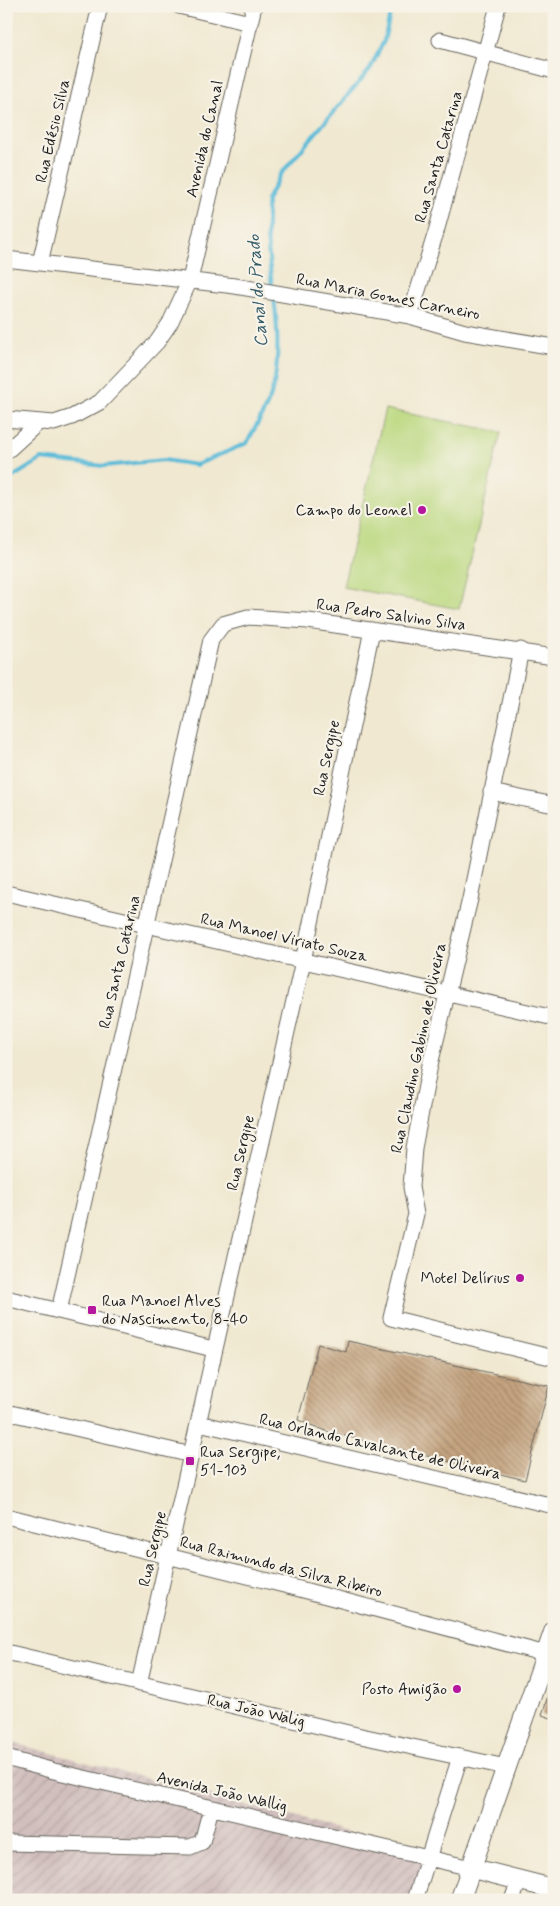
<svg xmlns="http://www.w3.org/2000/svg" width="560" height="1906" viewBox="0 0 560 1906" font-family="Mynerve,sans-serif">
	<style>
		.industrial { fill: url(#industrial-furrows) }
		.grass { fill: #bad87e; stroke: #6b7a4d }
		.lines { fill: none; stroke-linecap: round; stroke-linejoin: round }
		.stream { stroke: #5bbcd9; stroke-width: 4 }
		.building { fill: url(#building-back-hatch) }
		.minor-casing { stroke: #66635b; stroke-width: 17 }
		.major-casing { stroke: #66635b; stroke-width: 21 }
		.minor { stroke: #fff; stroke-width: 15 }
		.major { stroke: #fff; stroke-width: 19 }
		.poi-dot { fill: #b5179e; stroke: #f7f3e8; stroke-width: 2 }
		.labels { text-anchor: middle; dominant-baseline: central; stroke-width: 4.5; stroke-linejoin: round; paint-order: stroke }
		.street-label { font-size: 16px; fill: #1c1c1c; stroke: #f7f3e8 }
		.poi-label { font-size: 16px; fill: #1c1c1c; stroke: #f7f3e8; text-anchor: end }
		.water-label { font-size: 18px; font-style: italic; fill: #355c68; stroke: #f7f3e8 }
	</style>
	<defs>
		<pattern id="industrial-furrows" width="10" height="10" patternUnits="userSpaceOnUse" patternTransform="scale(1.25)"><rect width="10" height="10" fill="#d1bfbe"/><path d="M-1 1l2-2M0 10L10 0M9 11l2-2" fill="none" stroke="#b3a4a3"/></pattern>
		<pattern id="building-back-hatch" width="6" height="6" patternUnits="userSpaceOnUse" patternTransform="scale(1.25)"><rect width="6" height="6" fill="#c5a480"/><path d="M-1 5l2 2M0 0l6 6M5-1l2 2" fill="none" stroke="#9f8568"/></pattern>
	</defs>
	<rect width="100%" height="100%" fill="#f7f3e8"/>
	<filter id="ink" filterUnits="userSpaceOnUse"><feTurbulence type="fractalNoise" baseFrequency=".02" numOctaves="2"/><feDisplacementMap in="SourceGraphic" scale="10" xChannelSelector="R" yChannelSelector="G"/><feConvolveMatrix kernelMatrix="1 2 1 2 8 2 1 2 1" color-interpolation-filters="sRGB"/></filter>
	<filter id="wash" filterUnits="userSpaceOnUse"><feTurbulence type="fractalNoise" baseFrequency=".0096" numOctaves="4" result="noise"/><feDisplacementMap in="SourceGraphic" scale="20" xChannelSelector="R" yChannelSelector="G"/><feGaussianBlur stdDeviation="1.12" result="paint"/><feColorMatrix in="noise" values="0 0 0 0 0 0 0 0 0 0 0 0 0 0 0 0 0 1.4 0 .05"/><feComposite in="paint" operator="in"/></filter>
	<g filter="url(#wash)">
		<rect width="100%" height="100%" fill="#f0e8d0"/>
		<!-- industrial -->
		<path class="industrial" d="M6 1741 436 1856 417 1900H6Z"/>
		<!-- grass -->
		<path class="grass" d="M385 409 501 432 459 609 343 587Z"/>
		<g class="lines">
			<!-- stream -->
			<path class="stream" d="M272 288 267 238V200L280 175 370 69 384 41 392 6
				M6 484 11 478 42 459 104 466 164 460 196 465 247 443C254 429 264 414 270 398 281 368 278 329 274 298"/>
		</g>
		<g id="blocks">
			<!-- building -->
			<path class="building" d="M348 1341 549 1386 525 1480 329 1432 298 1420 318 1344 346 1352Z
				M551 1686H554V1719L542 1715Z"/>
		</g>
	</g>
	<g filter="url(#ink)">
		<use href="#blocks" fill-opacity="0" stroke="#66635b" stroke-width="1"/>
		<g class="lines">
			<defs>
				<path id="minor" d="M179 6 250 23
					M440 40 554 71
					M6 259 235 286 410 316 465 332 554 347
					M40 263 100 6
					M410 316 436 232 498 6
					M6 419 54 423 72 417 100 402 157 342 170 323 190 280 254 6
					M6 452 38 423
					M521 650 470 899 430 1065 414 1148 411 1187 416 1214 391 1318 554 1358
					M491 792 554 805
					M6 893 554 1018
					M6 1298 213 1349
					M59 1311 211 640 223 624 248 617 308 621 554 657
					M6 1412 192 1455
					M199 1423 554 1506
					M6 1516 292 1587 546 1654
					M6 1652 361 1736 506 1767
					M139 1684 303 961 372 630
					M6 1758 54 1771 471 1868
					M6 1843 190 1847 202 1842 211 1808
					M415 1900 460 1757
					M512 1900 519 1881"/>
				<path id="major" d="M471 1868 554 1889
					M460 1900 554 1631"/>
			</defs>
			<!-- minor casing -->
			<use href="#minor" class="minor-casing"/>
			<!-- major casing -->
			<use href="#major" class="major-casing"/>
			<!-- minor -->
			<use href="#minor" class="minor"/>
			<!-- major -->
			<use href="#major" class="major"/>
		</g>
	</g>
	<!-- markers -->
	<g class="poi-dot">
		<circle cx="422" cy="510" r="5"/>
		<circle cx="520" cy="1278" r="5"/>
		<rect x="87" y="1305" width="10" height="10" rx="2.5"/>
		<rect x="185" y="1456" width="10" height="10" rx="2.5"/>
		<circle cx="457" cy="1689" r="5"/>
	</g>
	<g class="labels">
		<!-- street labels -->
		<g class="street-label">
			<text transform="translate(53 131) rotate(-77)">Rua Edésio Silva</text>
			<text transform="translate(205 139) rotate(-77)">Avenida do Canal</text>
			<text transform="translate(439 157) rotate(-74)">Rua Santa Catarina</text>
			<text transform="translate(388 297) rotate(11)">Rua Maria Gomes Carneiro</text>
			<text transform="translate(391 615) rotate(8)">Rua Pedro Salvino Silva</text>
			<text transform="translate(327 758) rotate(-78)">Rua Sergipe</text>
			<text transform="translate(284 938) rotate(13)">Rua Manoel Viriato Souza</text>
			<text transform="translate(120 962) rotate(-77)">Rua Santa Catarina</text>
			<text transform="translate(419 1048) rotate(-78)">Rua Claudino Gabino de Oliveira</text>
			<text transform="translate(241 1153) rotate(-77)">Rua Sergipe</text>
			<text transform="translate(380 1447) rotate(13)">Rua Orlando Cavalcante de Oliveira</text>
			<text transform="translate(153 1549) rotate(-77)">Rua Sergipe</text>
			<text transform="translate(281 1567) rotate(14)">Rua Raimundo da Silva Ribeiro</text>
			<text transform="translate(256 1711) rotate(13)">Rua João Walig</text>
			<text transform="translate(222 1792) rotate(13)">Avenida João Wallig</text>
		</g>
		<!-- poi labels -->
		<g class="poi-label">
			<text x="412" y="510">Campo do Leonel</text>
			<text x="510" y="1278">Motel Delírius</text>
			<text x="102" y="1301" text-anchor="start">Rua Manoel Alves<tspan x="102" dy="18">do Nascimento, 8-40</tspan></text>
			<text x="200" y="1452" text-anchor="start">Rua Sergipe,<tspan x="200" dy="18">51-103</tspan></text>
			<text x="447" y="1689">Posto Amigão</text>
		</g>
		<!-- water labels -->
		<g class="water-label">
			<text transform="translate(258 291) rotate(-94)">Canal do Prado</text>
		</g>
	</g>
	<!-- margin -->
	<rect width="560" height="1906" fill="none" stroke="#f7f3e8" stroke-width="25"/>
</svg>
